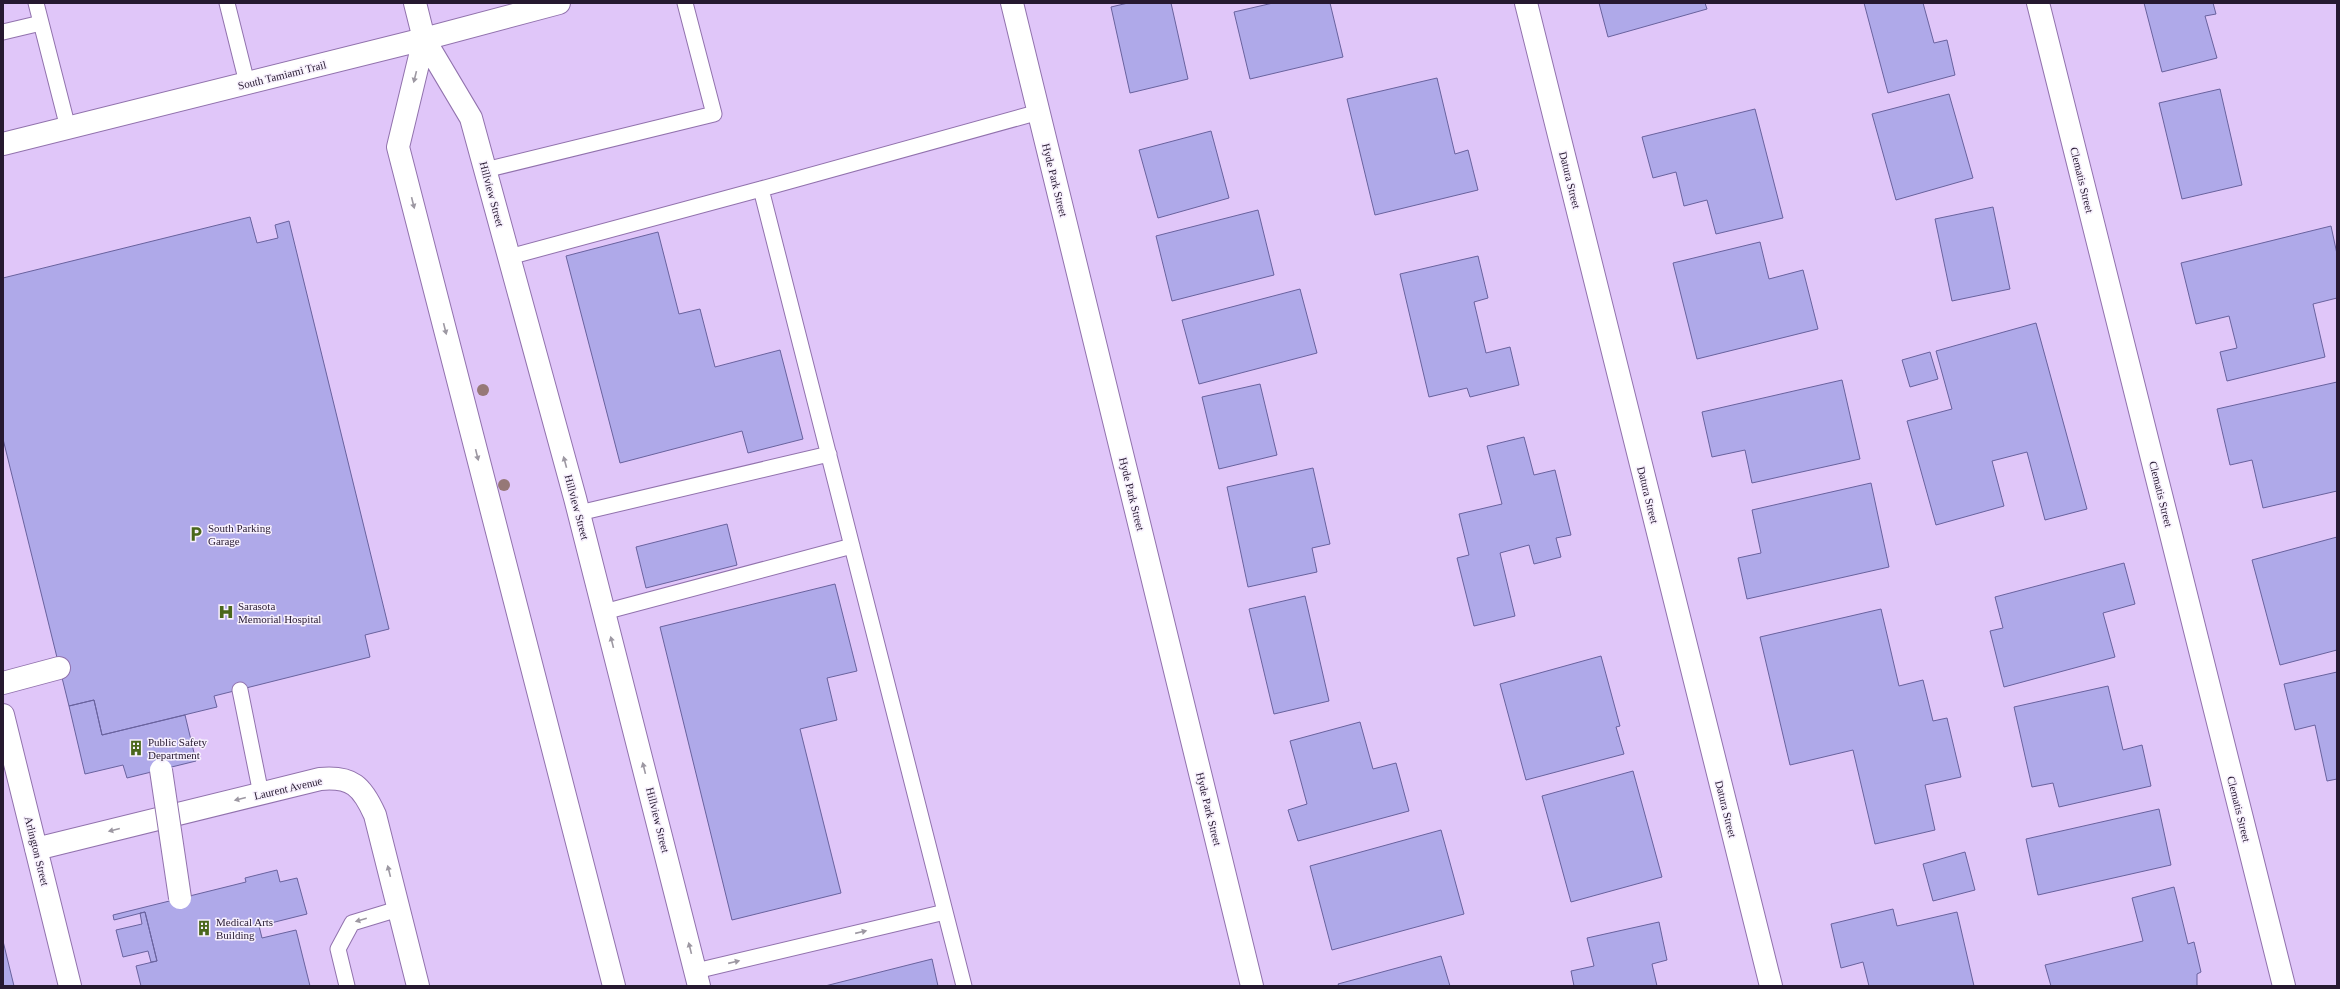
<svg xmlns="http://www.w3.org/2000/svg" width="2340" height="989" viewBox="0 0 2340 989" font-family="Georgia,serif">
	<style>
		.building { fill: #afa9e9; stroke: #69629e }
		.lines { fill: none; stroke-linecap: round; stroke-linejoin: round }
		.service-casing { stroke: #9172ad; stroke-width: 17 }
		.pedestrian-casing { stroke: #9172ad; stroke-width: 24 }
		.minor-casing { stroke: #9172ad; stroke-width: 24 }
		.primary-casing { stroke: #9172ad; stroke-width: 24 }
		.service { stroke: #fff; stroke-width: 15 }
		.pedestrian { stroke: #fff; stroke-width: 22 }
		.minor { stroke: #fff; stroke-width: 22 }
		.primary { stroke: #fff; stroke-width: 22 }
		.pedestrian-bridge-casing { stroke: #9172ad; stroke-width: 24; stroke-linecap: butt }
		.pedestrian-bridge { stroke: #fff; stroke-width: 22 }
		.tree { fill: #967877 }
		.oneway { fill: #9d98a2 }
		.labels { text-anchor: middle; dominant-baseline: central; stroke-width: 3; stroke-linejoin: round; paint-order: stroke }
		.street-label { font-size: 11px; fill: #261930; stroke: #f7f0fd }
		.poi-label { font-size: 11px; fill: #261930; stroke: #f7f0fd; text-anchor: start }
	</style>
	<rect width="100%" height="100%" fill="#e0c6f9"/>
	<!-- building -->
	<path class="building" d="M1128 3H1171L1188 79 1130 93 1111 7Z
		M1273 3H1330L1343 57 1250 79 1234 12Z
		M1599 3H1705L1707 9 1608 37Z
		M1864 3H1923L1934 43 1947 40 1955 75 1888 93Z
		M2144 3H2213L2216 14 2205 16 2217 58 2162 72Z
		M1437 78 1455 154 1468 150 1478 190 1375 215 1347 99Z
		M2220 89 2242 185 2182 199 2159 103Z
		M1949 94 1973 178 1896 200 1872 114Z
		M1755 109 1783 218 1716 234 1707 200 1684 206 1676 172 1653 178 1642 137Z
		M1211 131 1229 198 1158 218 1139 150Z
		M1993 207 2010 289 1952 301 1935 219Z
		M1258 210 1274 275 1172 301 1156 236Z
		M250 217 257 243 278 238 275 225 289 221 389 629 365 635 370 657 214 696 217 707 102 735 94 700 69 706 3 439V278Z
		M2331 226 2337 254V298L2313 304 2325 357 2227 381 2220 352 2237 348 2229 316 2196 324 2181 263Z
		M658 232 679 314 700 309 715 367 780 350 803 439 748 453 742 431 620 463 566 256Z
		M1760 242 1769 279 1803 270 1818 329 1697 359 1673 263Z
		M1478 256 1488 298 1474 302 1486 353 1510 347 1519 385 1470 397 1467 388 1429 397 1400 274Z
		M1300 289 1317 353 1199 384 1182 320Z
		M2036 323 2087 509 2045 520 2027 452 1992 461 2004 506 1936 525 1907 421 1952 409 1936 351Z
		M1930 352 1938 379 1910 387 1902 360Z
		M1842 380 1860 459 1752 483 1745 450 1712 457 1702 412Z
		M2337 382V491L2263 508 2252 460 2230 465 2217 409Z
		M1260 384 1277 455 1219 469 1202 397Z
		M1524 437 1534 475 1555 470 1571 535 1556 538 1561 557 1534 564 1529 545 1500 553 1515 616 1474 626 1457 558 1469 555 1459 514 1502 504 1487 446Z
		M1313 468 1330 544 1312 548 1317 572 1248 587 1227 487Z
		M1871 483 1889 567 1747 599 1738 558 1761 553 1752 510Z
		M727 524 737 565 646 588 636 547Z
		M2337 537V650L2280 665 2252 560Z
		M2124 563 2135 604 2103 613 2115 657 2004 687 1990 631 2003 628 1995 597Z
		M835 584 857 671 827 678 837 720 800 729 841 893 732 920 660 627Z
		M1305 596 1329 701 1274 714 1249 609Z
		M1881 609 1899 686 1923 680 1933 721 1947 718 1961 777 1925 785 1935 830 1875 844 1853 750 1790 765 1760 637Z
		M1601 656 1620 726 1616 727 1624 754 1526 780 1500 684Z
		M2337 672V779L2327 781 2315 725 2295 730 2284 684Z
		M2108 686 2123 750 2142 745 2151 786 2059 807 2053 783 2032 787 2014 707Z
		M94 700 102 735 185 715 196 761 127 778 123 765 85 774 69 706Z
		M1360 722 1373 769 1396 763 1409 811 1298 841 1288 810 1307 804 1290 741Z
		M1633 771 1662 877 1571 902 1542 796Z
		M2159 809 2171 865 2038 895 2026 839Z
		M1441 830 1464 914 1332 950 1310 866Z
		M1965 852 1975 890 1933 901 1923 864Z
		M277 870 280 882 297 878 307 914 259 926 262 938 296 930 310 986H141L136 966 157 961 145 912 114 920 113 915 246 882 245 878Z
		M2174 887 2188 944 2194 942 2201 972 2197 974V986H2051L2045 965 2143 941 2132 898Z
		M1893 909 1897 926 1957 912 1974 986H1869L1863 962 1841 968 1831 924Z
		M145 912 157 961 151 962 148 951 123 957 116 930 142 924 140 913Z
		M1659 922 1667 960 1652 964 1657 986H1574L1571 971 1594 966 1587 938Z
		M3 941 14 986H3Z
		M1441 956 1450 986H1339L1338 984Z
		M932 959 938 986H825Z"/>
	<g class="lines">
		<defs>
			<path id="service" d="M36 3 68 128
				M227 3 247 83
				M3 32 41 23
				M485 170 714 114 685 3
				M509 257 761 189
				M579 513 829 454
				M604 612 852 546
				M240 690 261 794
				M696 971 945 912
				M347 986 338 949 352 923 398 909
				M964 986 761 189 1039 112"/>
			<path id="pedestrian" d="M3 683 59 668"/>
			<path id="minor" d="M415 3 424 39 471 118 575 498 699 986
				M1012 3 1252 986
				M1526 3 1771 986
				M2038 3 2284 986
				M424 39 398 147 614 986
				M3 715 70 986
				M36 849 320 779C352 776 362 786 375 815L418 986"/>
			<path id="primary" d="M3 144 424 39 559 3"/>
		</defs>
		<!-- service casing -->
		<use href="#service" class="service-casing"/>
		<!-- pedestrian casing -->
		<use href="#pedestrian" class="pedestrian-casing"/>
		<!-- minor casing -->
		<use href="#minor" class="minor-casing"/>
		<!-- primary casing -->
		<use href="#primary" class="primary-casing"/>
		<!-- service -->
		<use href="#service" class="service"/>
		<!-- pedestrian -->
		<use href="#pedestrian" class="pedestrian"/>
		<!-- minor -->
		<use href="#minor" class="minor"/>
		<!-- primary -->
		<use href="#primary" class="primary"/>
		<defs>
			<path id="pedestrian-bridge" d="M161 770 180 898"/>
		</defs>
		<!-- pedestrian-bridge casing -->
		<use href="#pedestrian-bridge" class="pedestrian-bridge-casing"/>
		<!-- pedestrian-bridge -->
		<use href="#pedestrian-bridge" class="pedestrian-bridge"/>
	</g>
	<!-- trees -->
	<g class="tree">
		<circle cx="483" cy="390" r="6"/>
		<circle cx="504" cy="485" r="6"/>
	</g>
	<!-- one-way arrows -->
	<defs><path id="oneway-solid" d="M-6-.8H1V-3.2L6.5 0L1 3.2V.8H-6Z"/></defs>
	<g class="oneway">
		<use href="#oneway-solid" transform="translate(415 77) rotate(104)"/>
		<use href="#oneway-solid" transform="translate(413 203) rotate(76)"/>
		<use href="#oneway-solid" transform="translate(445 329) rotate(76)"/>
		<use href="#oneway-solid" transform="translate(477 455) rotate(76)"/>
		<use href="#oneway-solid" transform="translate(565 462) rotate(-105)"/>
		<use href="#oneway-solid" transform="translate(612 642) rotate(-104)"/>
		<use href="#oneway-solid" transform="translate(644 768) rotate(-104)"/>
		<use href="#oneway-solid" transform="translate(240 799) rotate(166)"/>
		<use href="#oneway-solid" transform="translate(114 830) rotate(166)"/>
		<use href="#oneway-solid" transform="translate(389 871) rotate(-104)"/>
		<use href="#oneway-solid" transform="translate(361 920) rotate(164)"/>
		<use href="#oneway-solid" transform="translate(861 932) rotate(-13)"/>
		<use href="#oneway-solid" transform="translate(690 948) rotate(-104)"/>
		<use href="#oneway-solid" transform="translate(734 962) rotate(-13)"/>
	</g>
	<!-- icons -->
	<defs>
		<symbol id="parking-bare" viewBox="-9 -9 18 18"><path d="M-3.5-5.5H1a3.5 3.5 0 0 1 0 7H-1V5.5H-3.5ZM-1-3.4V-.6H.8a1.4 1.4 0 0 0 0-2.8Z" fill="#4a671b" stroke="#f7f0fd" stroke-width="2.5" paint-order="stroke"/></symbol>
		<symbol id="hospital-bare" viewBox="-9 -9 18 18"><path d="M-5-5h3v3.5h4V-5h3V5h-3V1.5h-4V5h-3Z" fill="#4a671b" stroke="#f7f0fd" stroke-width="2.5" paint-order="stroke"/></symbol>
		<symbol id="building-bare" viewBox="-9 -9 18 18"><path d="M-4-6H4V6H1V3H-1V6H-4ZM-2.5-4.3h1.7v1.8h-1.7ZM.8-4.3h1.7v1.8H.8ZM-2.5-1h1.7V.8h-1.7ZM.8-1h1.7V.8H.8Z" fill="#4a671b" stroke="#f7f0fd" stroke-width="2.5" paint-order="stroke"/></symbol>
	</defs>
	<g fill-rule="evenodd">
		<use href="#parking-bare" x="185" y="523" width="22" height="22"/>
		<use href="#hospital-bare" x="215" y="601" width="22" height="22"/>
		<use href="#building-bare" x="125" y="737" width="22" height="22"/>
		<use href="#building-bare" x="193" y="917" width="22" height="22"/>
	</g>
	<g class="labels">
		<!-- street labels -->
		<g class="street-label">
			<text transform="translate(282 75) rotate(-14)">South Tamiami Trail</text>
			<text transform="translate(1055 180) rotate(76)">Hyde Park Street</text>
			<text transform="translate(1570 180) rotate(76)">Datura Street</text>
			<text transform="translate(2082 180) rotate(76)">Clematis Street</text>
			<text transform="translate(492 194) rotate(75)">Hillview Street</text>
			<text transform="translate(1132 494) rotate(76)">Hyde Park Street</text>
			<text transform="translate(2161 494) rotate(76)">Clematis Street</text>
			<text transform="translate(1648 495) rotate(76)">Datura Street</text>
			<text transform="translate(577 507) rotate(75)">Hillview Street</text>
			<text transform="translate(288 788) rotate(-13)">Laurent Avenue</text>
			<text transform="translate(1209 809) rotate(76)">Hyde Park Street</text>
			<text transform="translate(1726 809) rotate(76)">Datura Street</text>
			<text transform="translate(2239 809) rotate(76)">Clematis Street</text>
			<text transform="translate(658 820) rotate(76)">Hillview Street</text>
			<text transform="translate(37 851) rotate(76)">Arlington Street</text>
		</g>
		<!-- poi labels -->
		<g class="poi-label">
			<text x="208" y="528">South Parking<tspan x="208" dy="13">Garage</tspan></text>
			<text x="238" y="606">Sarasota<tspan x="238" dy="13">Memorial Hospital</tspan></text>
			<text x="148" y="742">Public Safety<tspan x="148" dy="13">Department</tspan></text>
			<text x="216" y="922">Medical Arts<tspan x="216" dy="13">Building</tspan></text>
		</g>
	</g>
	<!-- border -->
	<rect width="2340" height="989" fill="none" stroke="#261930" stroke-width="8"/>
</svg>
